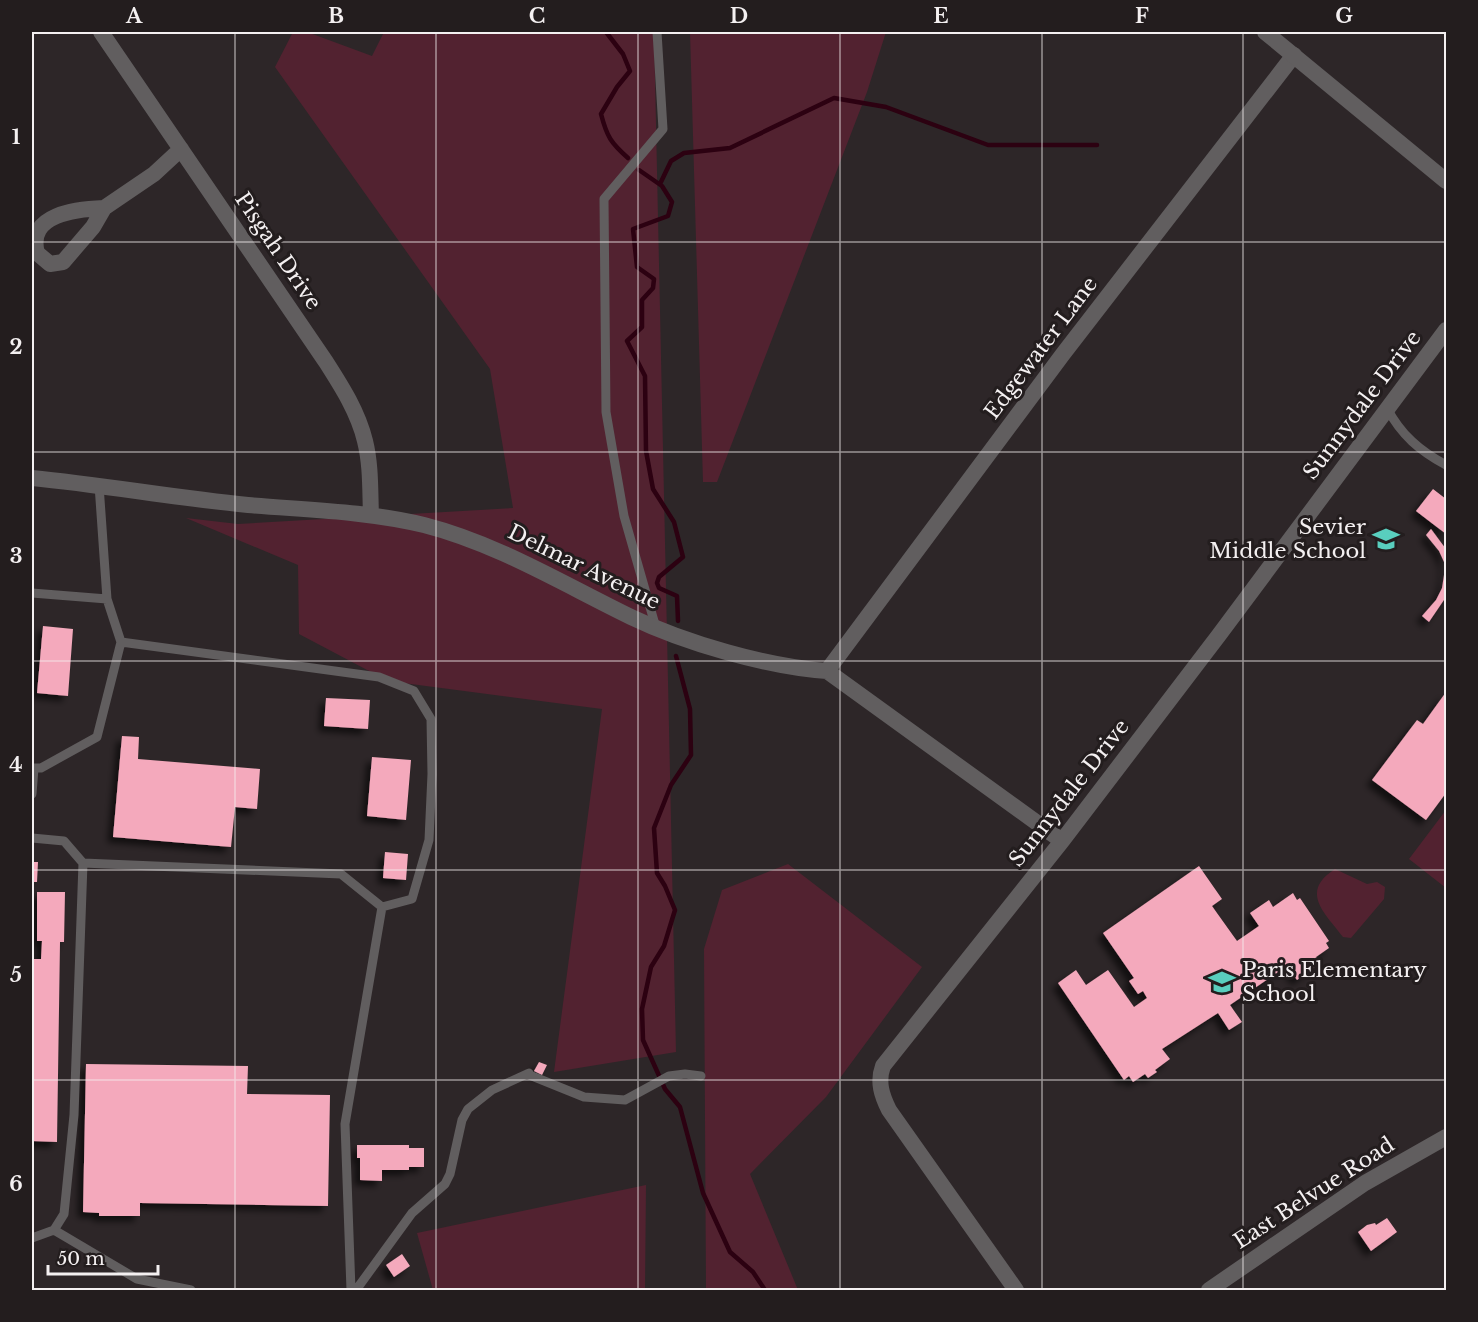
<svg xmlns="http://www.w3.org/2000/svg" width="1478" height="1322" viewBox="0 0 1478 1322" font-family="'Libre Baskerville',serif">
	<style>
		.green { fill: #522230 }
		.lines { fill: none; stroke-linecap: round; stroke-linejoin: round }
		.stream { stroke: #2c0111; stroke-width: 4.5 }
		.building { fill: #f4a9bc; filter: url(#shadow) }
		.service { stroke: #615e5f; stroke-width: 9 }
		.minor { stroke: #615e5f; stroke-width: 16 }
		.tertiary { stroke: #615e5f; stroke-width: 16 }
		.grid { fill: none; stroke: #f4f0f1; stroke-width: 1.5; stroke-opacity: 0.55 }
		.labels { text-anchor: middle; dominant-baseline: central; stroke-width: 6; stroke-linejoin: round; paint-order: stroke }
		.street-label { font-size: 21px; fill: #f4f0f1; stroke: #231d1e }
		.poi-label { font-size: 21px; fill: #f4f0f1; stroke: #231d1e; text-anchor: end }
		.neatline { fill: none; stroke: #f4f0f1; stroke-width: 2 }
		.grid-label { font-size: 20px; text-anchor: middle; font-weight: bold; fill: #f4f0f1 }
	</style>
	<defs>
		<filter id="shadow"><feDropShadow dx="-5.5" dy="5.5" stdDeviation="3" flood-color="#0009"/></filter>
	</defs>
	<rect width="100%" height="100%" fill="#2d2628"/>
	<!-- green -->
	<path class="green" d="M293 32H307L372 56 384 32H654L676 1052 554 1072 602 709 388 681 299 634 298 565 186 518 238 524 513 508 490 369 275 67Z
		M690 32H886L867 92 717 482H703Z
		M1446 810V888L1409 859Z
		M788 864 922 967 826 1097 750 1174 798 1290H706L704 949 722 890Z
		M1335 869 1367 884 1377 882 1385 887 1384 899 1351 938 1343 937C1325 913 1299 892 1335 869Z
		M646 1185 645 1290H433L417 1233Z"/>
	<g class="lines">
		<!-- stream -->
		<path class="stream" d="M606 32 623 54 630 71 617 87 601 114C607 137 611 143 628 158
			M639 170 662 186 672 202 668 216 633 229 637 267 654 279 653 288 642 300V327L627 341 645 376 646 451 653 489 674 522 683 557 659 577 657 583 659 588 677 596 678 621
			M660 184 671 161 684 153 730 148 834 98 886 107 988 145H1097
			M676 656 690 709 691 755 671 785 654 828 657 873 665 886 675 910 664 946 651 967 642 1009 643 1040 665 1089 680 1107 703 1193 730 1252 753 1272 765 1290"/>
	</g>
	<!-- building -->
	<path class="building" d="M1433 489 1446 499V534L1416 511Z
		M1431 529 1446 549V597L1429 622 1422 616 1436 600 1442 588 1444 575V562L1439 551 1426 535Z
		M43 626 73 629 68 696 37 693Z
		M1446 692V793L1426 820 1372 780 1417 720 1423 724Z
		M326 698 370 700 368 729 324 726Z
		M122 736 139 737 138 759 260 769 257 809 235 807 231 847 113 837Z
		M372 757 411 760 406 820 367 816Z
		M385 852 408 854 406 880 383 878Z
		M32 862H38L37 882H32Z
		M1199 866 1222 899 1212 906 1237 941 1259 926 1250 913 1269 900 1273 907 1293 893 1297 900 1300 898 1329 941 1326 943 1329 948 1316 957 1320 963 1297 980 1287 966 1230 1005 1242 1022 1229 1030 1218 1013 1162 1049 1170 1059 1155 1070 1157 1072 1148 1078 1145 1074 1133 1082 1129 1076 1124 1080 1058 983 1076 970 1086 985 1108 970 1134 1007 1147 998 1143 991 1138 994 1129 981 1134 978 1103 933Z
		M37 892H65L64 942H60L57 1142 32 1141V959H41L42 941H37Z
		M539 1062 547 1065 542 1075 534 1071Z
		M86 1064 248 1066 247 1094 330 1095 328 1206 140 1203V1216H99V1213L83 1212Z
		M357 1145H409V1148H424V1167H409V1170H382V1181L360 1180V1158H357Z
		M1387 1218 1397 1232 1371 1251 1358 1232 1367 1225 1375 1223 1376 1225Z
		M402 1254 410 1266 394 1277 386 1265Z"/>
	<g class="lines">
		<!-- service -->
		<path class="service" d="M1387 408C1401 435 1420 451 1446 465
			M99 485 107 599 121 642 379 677 414 691 431 719 432 774 429 840 412 899 382 907
			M32 593 107 599
			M656 628 624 516 606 412 604 199 663 129 657 32
			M32 768H41L97 737 121 642
			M32 794 34 768
			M32 838 64 841 83 863 74 1115 64 1214 54 1230 32 1238
			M83 863 341 874 382 907 345 1124 351 1290
			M527 1074 584 1097 625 1100 669 1076 685 1074 701 1076
			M54 1230 137 1279 191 1290
			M356 1290 412 1213 445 1184 450 1174 462 1120 468 1109 492 1090 529 1073"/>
		<!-- minor -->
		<path class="minor" d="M101 32 326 362C342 387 358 412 365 441 371 465 370 490 371 515
			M104 208 93 227 63 262 50 264 37 253C26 214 77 209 104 208Z
			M104 208 154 174 181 149
			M32 478C104 485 176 498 248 505 306 510 366 511 424 525 498 544 563 584 631 617 685 643 768 667 827 671L1062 841
			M827 671 1063 354 1294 55
			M1016 1290 889 1110C882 1096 877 1082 883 1066L1062 841 1219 635 1446 330"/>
		<!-- tertiary -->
		<path class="tertiary" d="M1265 32 1446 181
			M1209 1290 1365 1183 1446 1137"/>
	</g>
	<!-- grid -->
	<path class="grid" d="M235 32V1290M436 32V1290M638 32V1290M840 32V1290M1042 32V1290M1243 32V1290M32 242H1446M32 452H1446M32 661H1446M32 870H1446M32 1080H1446"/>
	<!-- icons -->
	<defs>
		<symbol id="school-bare" viewBox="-9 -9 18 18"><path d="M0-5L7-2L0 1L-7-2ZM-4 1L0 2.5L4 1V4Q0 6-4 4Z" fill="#59cebe" stroke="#231d1e" stroke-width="2.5" paint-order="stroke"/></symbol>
	</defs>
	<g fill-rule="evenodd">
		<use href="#school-bare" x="1367" y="520" width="38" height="38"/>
		<use href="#school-bare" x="1203" y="963" width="38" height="38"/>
	</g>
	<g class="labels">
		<!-- street labels -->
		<g class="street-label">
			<text transform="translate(278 251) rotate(56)">Pisgah Drive</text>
			<text transform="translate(1041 348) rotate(-53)">Edgewater Lane</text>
			<text transform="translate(1362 405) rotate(-53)">Sunnydale Drive</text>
			<text transform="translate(584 567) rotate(26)">Delmar Avenue</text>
			<text transform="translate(1069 793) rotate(-52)">Sunnydale Drive</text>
			<text transform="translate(1314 1193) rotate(-33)">East Belvue Road</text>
		</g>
		<!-- poi labels -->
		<g class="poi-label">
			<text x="1366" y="527">Sevier<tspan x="1366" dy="24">Middle School</tspan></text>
			<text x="1242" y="970" text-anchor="start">Paris Elementary<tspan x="1242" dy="24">School</tspan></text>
		</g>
	</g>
	<!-- border -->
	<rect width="1478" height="1322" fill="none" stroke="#231d1e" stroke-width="66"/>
	<!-- scale -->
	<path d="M48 1265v9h110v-9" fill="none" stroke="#f4f0f1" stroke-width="3"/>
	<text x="57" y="1265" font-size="18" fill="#f4f0f1" stroke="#231d1e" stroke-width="4.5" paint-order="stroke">50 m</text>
	<rect x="33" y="33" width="1412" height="1256" class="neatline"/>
	<g class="grid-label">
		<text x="134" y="23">A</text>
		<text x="336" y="23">B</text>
		<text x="537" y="23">C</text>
		<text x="739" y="23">D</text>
		<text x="941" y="23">E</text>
		<text x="1142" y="23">F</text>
		<text x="1344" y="23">G</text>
		<text x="16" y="144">1</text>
		<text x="16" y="354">2</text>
		<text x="16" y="563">3</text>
		<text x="16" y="772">4</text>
		<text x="16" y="982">5</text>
		<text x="16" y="1191">6</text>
	</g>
</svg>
